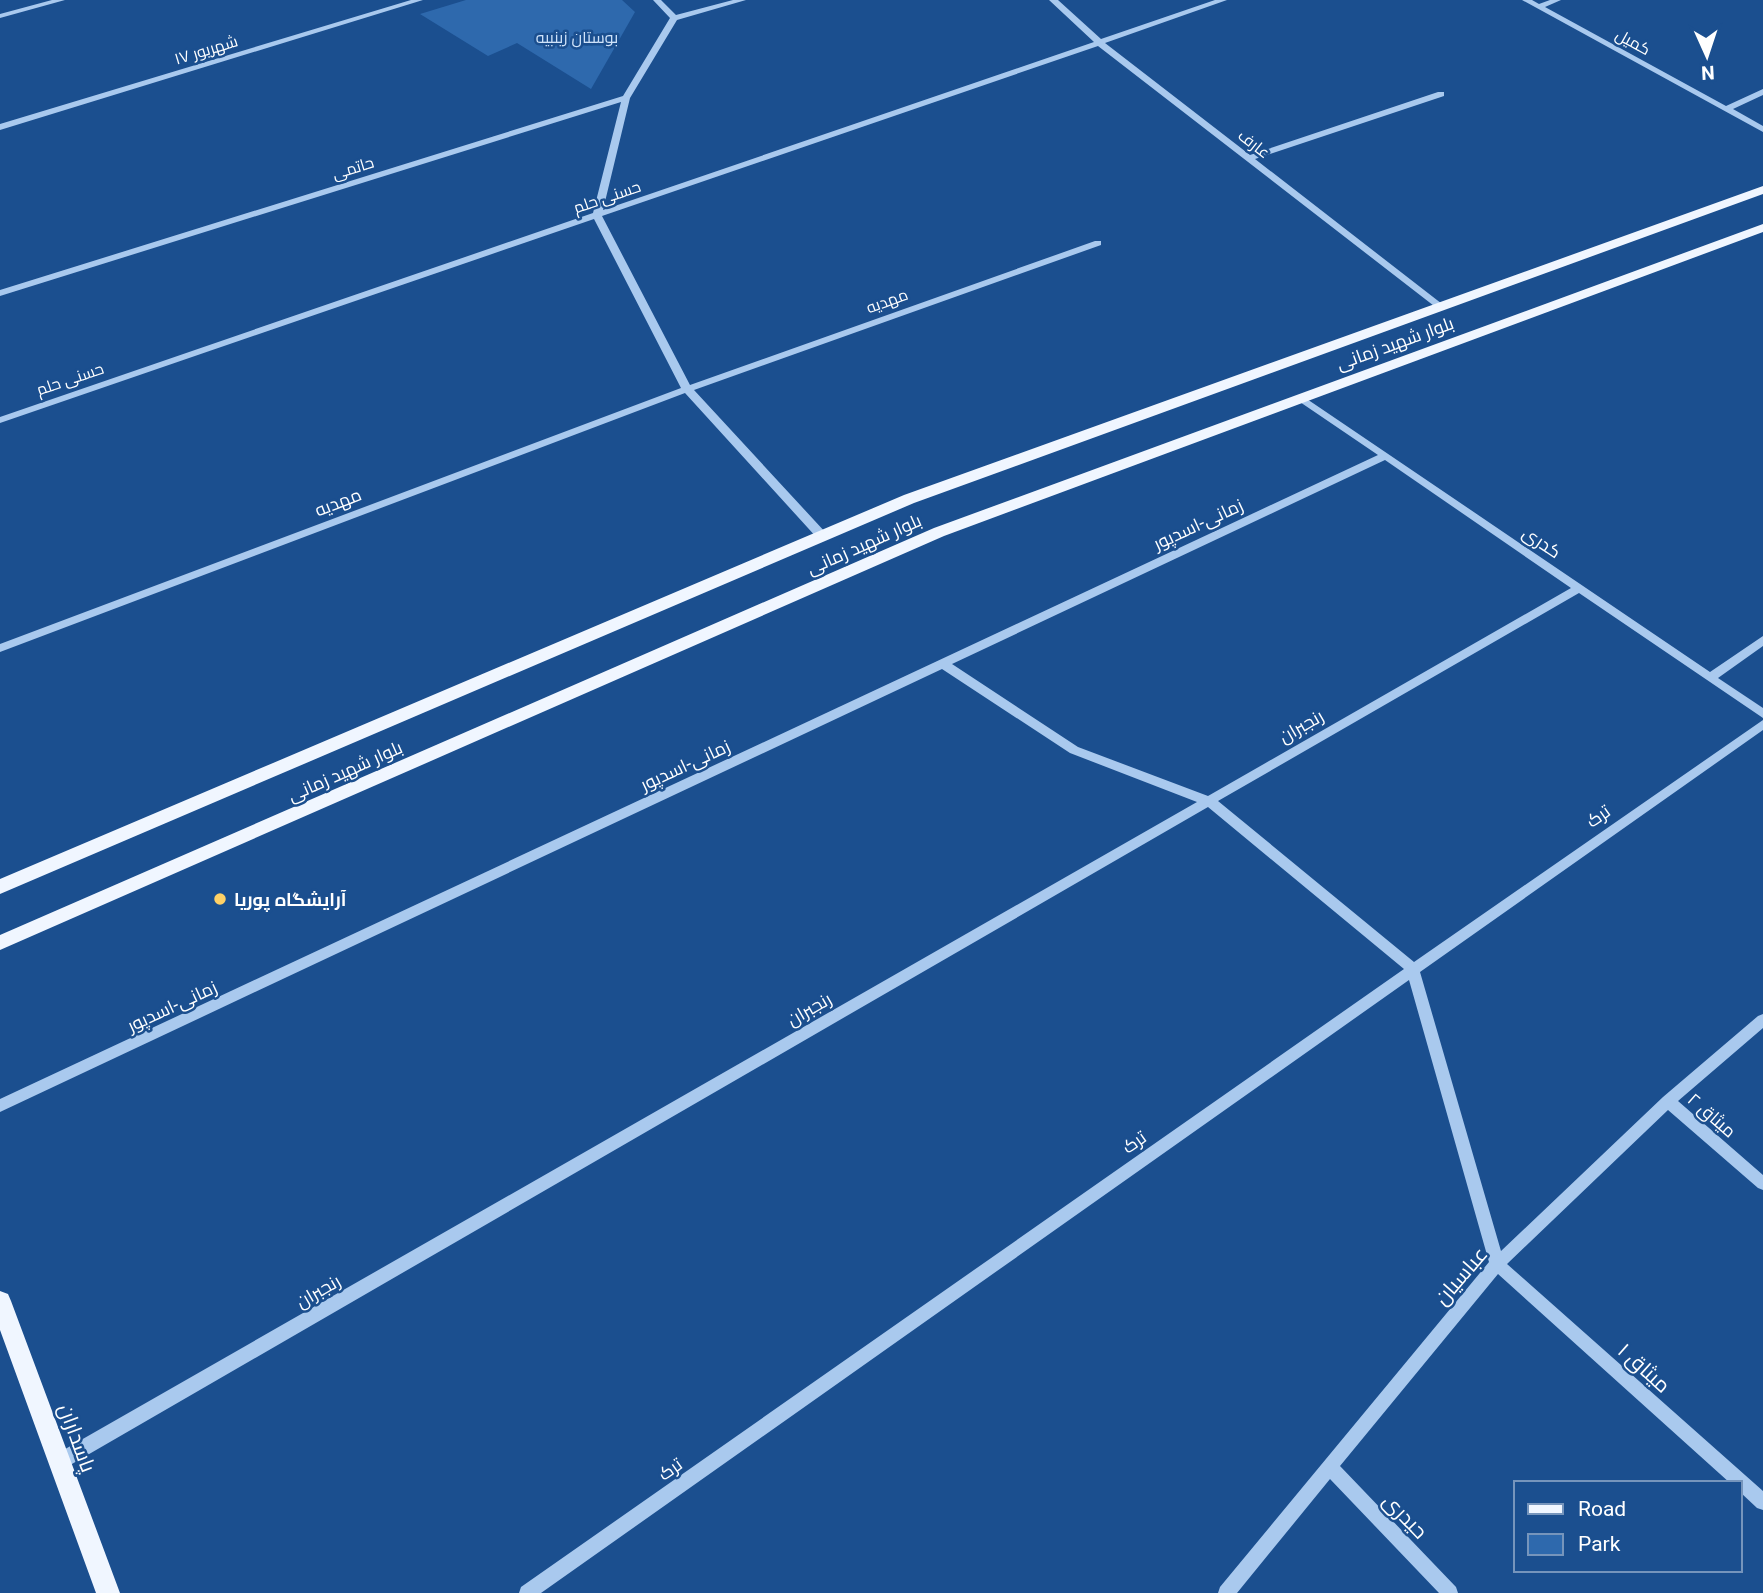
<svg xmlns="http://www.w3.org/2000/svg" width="1763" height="1593" viewBox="0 0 1763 1593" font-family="Roboto,Cairo,sans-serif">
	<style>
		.green { fill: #2e69ad }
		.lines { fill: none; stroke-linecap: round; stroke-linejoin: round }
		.minor { fill: #a9c9ee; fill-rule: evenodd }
		.major { fill: #f0f6ff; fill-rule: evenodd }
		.poi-dot { fill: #ffd166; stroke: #1b4f8f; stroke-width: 2.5 }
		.labels { text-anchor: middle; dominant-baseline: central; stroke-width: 5; stroke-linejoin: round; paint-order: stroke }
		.far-park-label { font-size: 16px; fill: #cfe3fa; stroke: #1b4f8f }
		.far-street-label { font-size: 16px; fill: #fff; stroke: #1b4f8f }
		.street-label { font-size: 18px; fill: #fff; stroke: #1b4f8f }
		.poi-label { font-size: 18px; font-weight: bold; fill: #fff; stroke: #1b4f8f; text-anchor: start }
		.near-street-label { font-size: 21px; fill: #fff; stroke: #1b4f8f }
	</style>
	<rect width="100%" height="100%" fill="#1b4f8f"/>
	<!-- green -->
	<path class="green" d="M466 0H622L635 12 591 89 517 43 488 56 420 14Z"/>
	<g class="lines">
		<!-- minor -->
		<path class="minor" d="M52 0H65L0 18V14Z
			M411 0H423L0 130V124Z
			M653 0H661L676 15 733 0H746L677 20 630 98 603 210 1094 42 1049 0H1058L1101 39 1215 0H1227L1105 43 1250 155 1438 92H1444V96L1255 159 1446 307 1444 309H1438L1098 46 602 216 690 385 1095 241H1101V245L694 390 826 533 827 536 826 539H818L685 393 0 652V644L681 388 594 219 0 423V417L593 213 621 102 0 296V290L623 96 670 18Z
			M1522 0H1532L1539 4 1550 0H1561L1545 7 1726 106 1763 89V95L1733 109 1763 126V132Z
			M1301 395 1710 672 1763 636V646L1718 678 1763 708V718L1579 593 1218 801 1414 962 1763 720V730L1420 972 1501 1251 1663 1097 1758 1016 1763 1014V1028L1678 1101 1763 1175V1190L1758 1188 1668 1110 1507 1264 1763 1491V1510L1757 1508 1740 1492V1483H1730L1498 1274 1340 1466 1456 1587 1458 1593H1439L1330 1479 1237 1593H1218L1220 1587 1489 1262 1409 980 541 1593H519L521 1587 1404 969 1208 807 65 1468 59 1470 53 1468 51 1462 53 1456 1197 802 1070 753 942 669 0 1112V1099L1378 455 1297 400 1296 398ZM1385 460 1571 588 1208 796 1078 747 952 664Z"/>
		<!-- major -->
		<path class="major" d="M1763 186V194L914 503 0 894V879L904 495Z
			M1763 224V232L944 536 0 950V935L934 528Z
			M0 1291 8 1294 11 1301 120 1593H96L0 1330Z"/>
	</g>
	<!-- markers -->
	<circle class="poi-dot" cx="220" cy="899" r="7"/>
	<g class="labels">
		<!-- far-park labels -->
		<g class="far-park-label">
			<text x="577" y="37">بوستان زینبیه</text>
		</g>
		<!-- far-street labels -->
		<g class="far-street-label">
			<text transform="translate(1633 42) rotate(29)">کمیل</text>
			<text transform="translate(206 50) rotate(-17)">۱۷ شهریور</text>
			<text transform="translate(1254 144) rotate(38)">عارف</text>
			<text transform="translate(353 168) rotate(-17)">حاتمی</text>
			<text transform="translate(607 197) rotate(-19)">حسنی حلم</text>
			<text transform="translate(887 301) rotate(-20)">مهدیه</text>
			<text transform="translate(70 379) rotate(-19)">حسنی حلم</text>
		</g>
		<!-- street labels -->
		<g class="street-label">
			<text transform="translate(1395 343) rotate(-20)">بلوار شهید زمانی</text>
			<text transform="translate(338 502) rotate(-21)">مهدیه</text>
			<text transform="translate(1198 524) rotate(-25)">زمانی-اسدپور</text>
			<text transform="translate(1542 542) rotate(34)">کدری</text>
			<text transform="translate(864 544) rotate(-24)">بلوار شهید زمانی</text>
			<text transform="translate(1301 726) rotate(-30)">رنجبران</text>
			<text transform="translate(685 765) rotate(-25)">زمانی-اسدپور</text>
			<text transform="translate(345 771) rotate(-24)">بلوار شهید زمانی</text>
			<text transform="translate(1598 816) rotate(-35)">ترک</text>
			<text transform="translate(172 1006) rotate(-25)">زمانی-اسدپور</text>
			<text transform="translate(809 1009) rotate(-30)">رنجبران</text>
			<text transform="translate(1712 1115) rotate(41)">میثاق ۲</text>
			<text transform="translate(1134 1142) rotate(-35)">ترک</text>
			<text transform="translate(318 1291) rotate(-30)">رنجبران</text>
			<text transform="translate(670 1469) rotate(-35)">ترک</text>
		</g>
		<!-- poi labels -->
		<g class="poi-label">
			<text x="234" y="899">آرایشگاه پوریا</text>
		</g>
		<!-- near-street labels -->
		<g class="near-street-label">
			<text transform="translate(1461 1276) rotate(-49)">عباسیان</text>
			<text transform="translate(1644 1368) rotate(42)">میثاق ۱</text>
			<text transform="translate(77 1438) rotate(70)">پاسداران</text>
			<text transform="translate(1405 1516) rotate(46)">حیدری</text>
		</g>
	</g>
	<!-- legend -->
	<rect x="1514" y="1481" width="228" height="91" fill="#1b4f8f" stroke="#7695bc" stroke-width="2"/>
	<rect x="1528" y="1504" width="35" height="10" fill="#f0f6ff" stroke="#7695bc" stroke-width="2"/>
	<text x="1578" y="1516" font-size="21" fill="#ffffff">Road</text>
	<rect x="1528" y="1534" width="35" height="21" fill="#2e69ad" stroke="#7695bc" stroke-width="2"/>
	<text x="1578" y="1551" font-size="21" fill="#ffffff">Park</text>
	<!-- north arrow -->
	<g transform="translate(1707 56) rotate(177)" stroke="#1b4f8f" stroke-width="5" paint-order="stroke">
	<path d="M0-5L12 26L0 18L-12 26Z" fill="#ffffff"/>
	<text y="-10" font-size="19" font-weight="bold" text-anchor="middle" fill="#ffffff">N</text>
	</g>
</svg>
